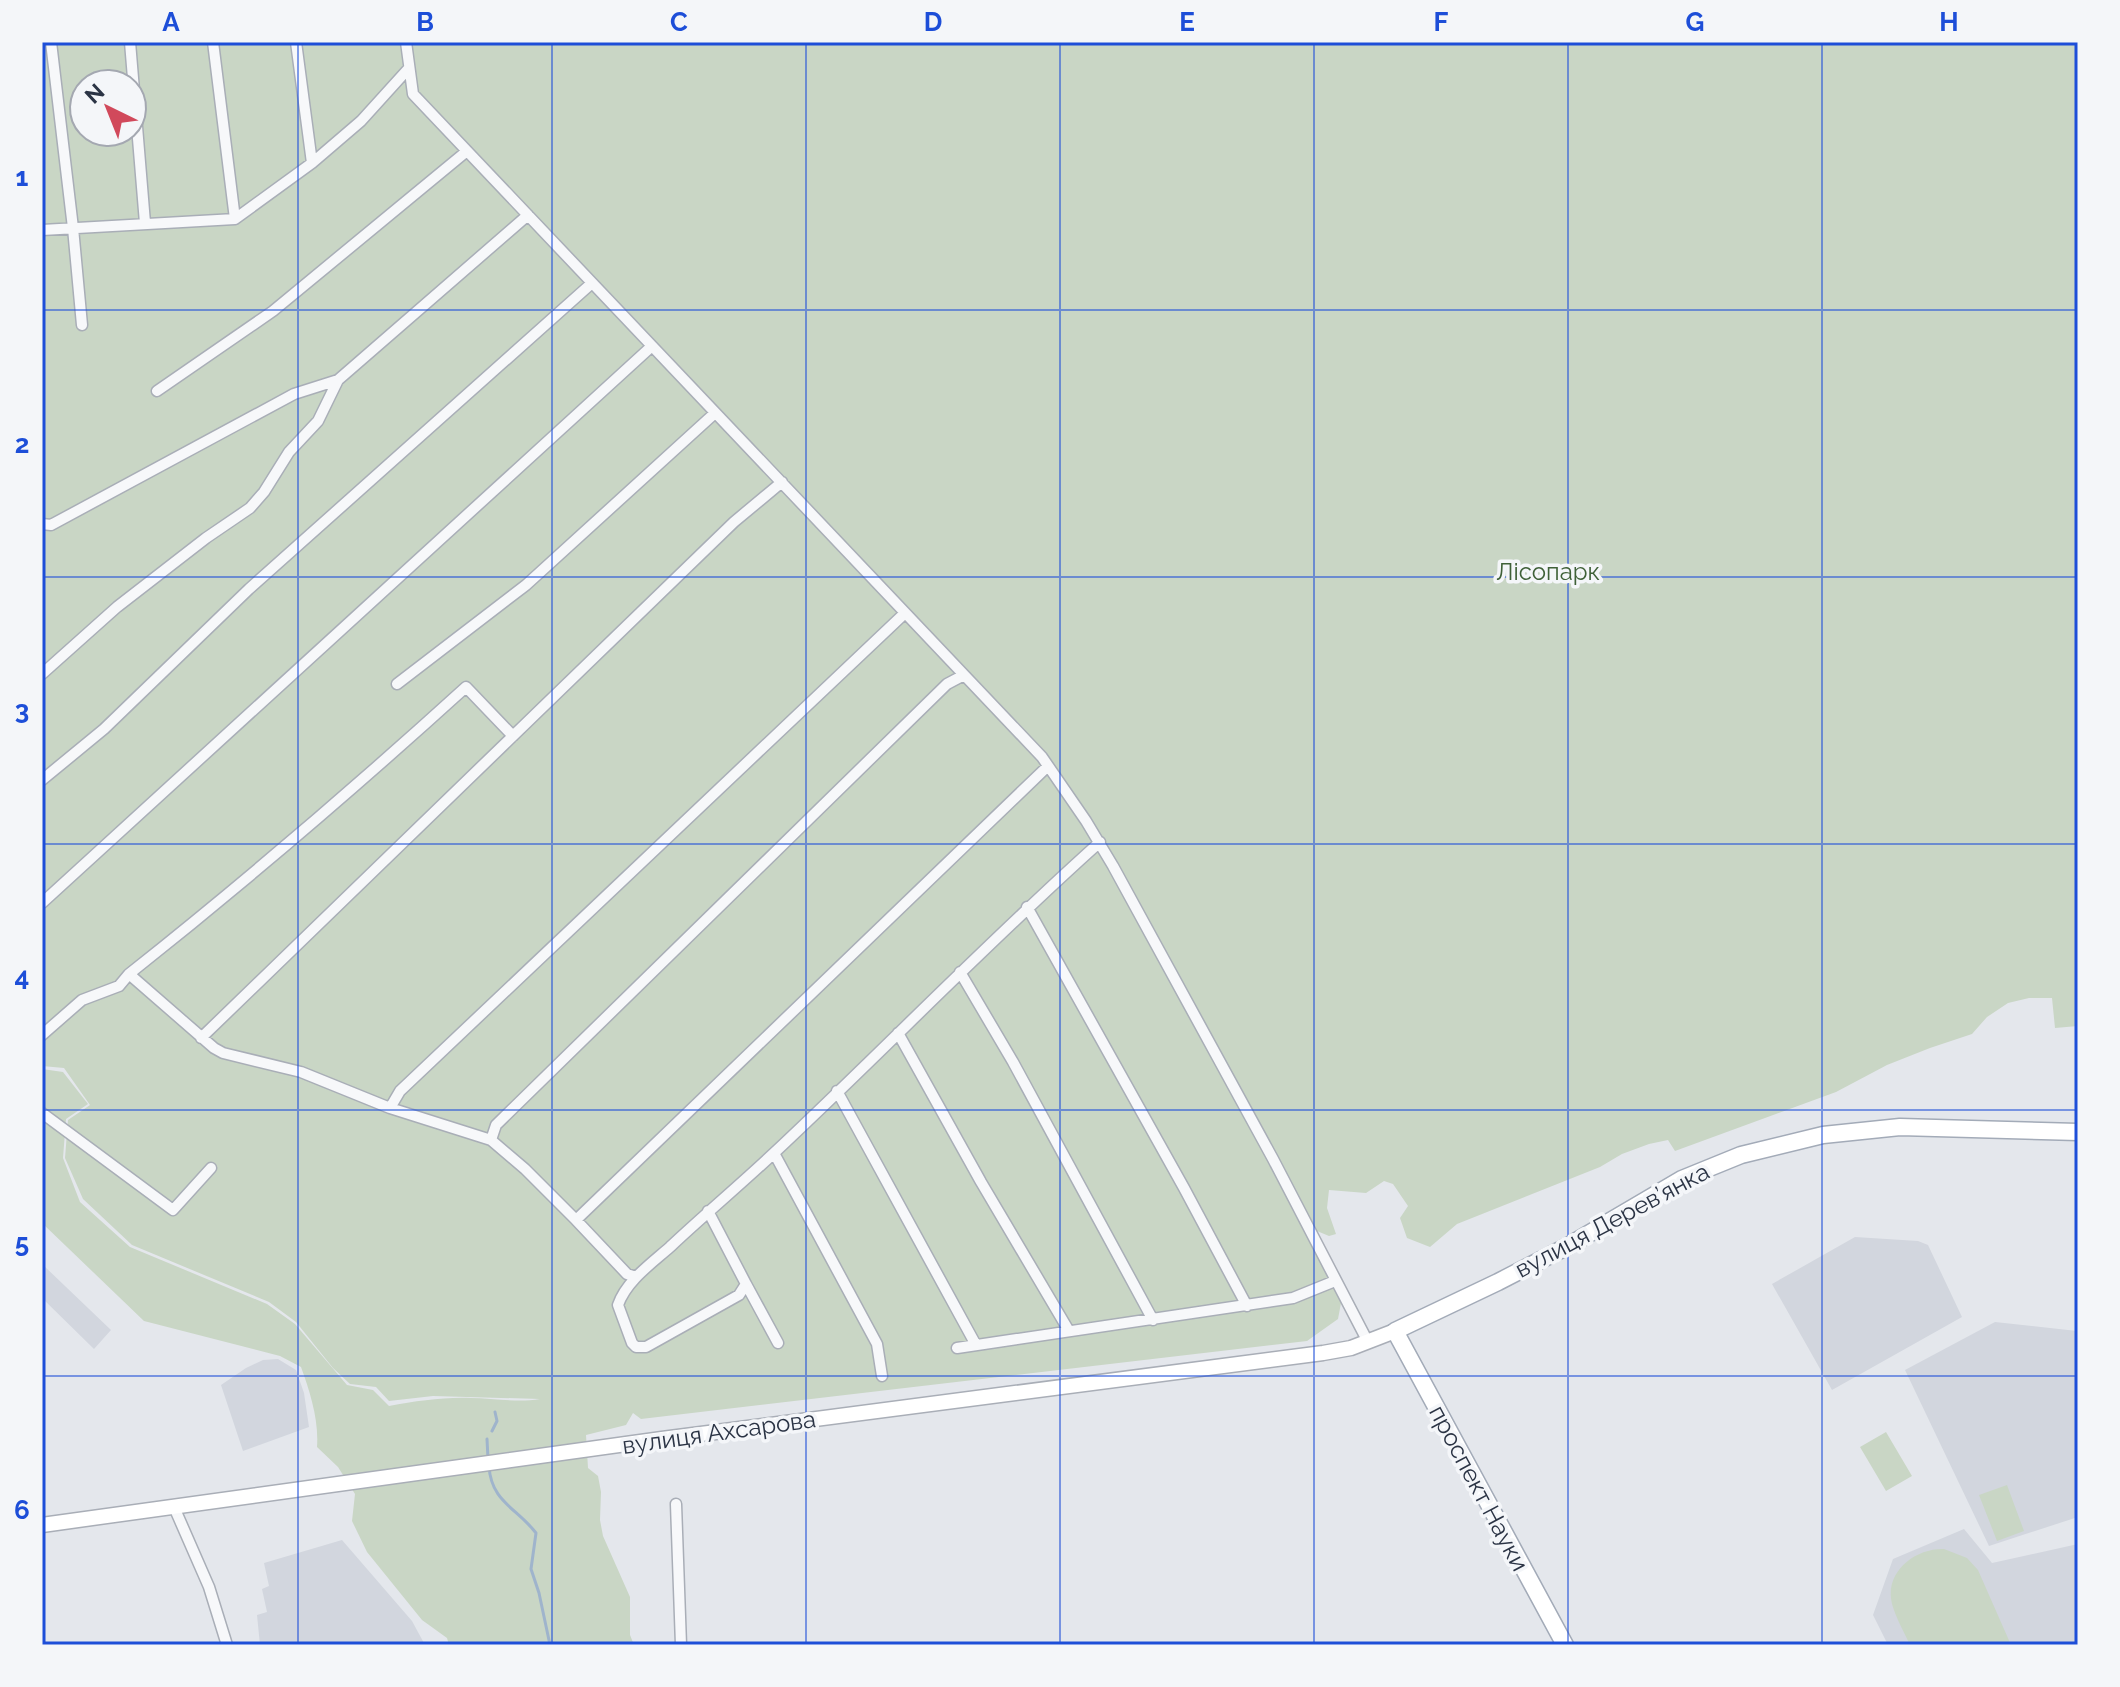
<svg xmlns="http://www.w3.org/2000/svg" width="2120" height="1687" viewBox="0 0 2120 1687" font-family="Raleway,sans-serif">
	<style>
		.built { fill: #d2d6de }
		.green { fill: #c9d6c5; fill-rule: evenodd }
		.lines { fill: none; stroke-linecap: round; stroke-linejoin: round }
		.stream { stroke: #9fb4cc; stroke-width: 3 }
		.street-casing { stroke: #a9aeb7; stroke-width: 13 }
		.secondary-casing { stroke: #a9aeb7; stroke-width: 17 }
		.primary-casing { stroke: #a3abb8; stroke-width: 19 }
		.street { stroke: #f7f8fa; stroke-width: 10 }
		.secondary { stroke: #fff; stroke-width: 14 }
		.primary { stroke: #fff; stroke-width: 16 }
		.grid { fill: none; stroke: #1d4ed8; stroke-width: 2; stroke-opacity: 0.55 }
		.labels { text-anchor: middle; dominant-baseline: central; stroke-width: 7; stroke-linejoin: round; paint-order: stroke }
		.park-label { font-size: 24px; fill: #3f6138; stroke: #f4f6f9 }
		.street-label { font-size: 24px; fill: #2b3445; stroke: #f4f6f9 }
		.neatline { fill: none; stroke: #1d4ed8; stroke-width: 3 }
		.grid-label { font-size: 26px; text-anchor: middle; font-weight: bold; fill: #1d4ed8 }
	</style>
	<rect width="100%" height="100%" fill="#e4e7ec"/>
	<!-- built -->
	<path class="built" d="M1855 1237 1918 1241 1928 1245 1962 1317 1832 1390 1772 1284Z
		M42 1264 111 1330 94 1349 42 1298Z
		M1995 1322 2077 1331 2078 1517 1989 1546 1905 1370Z
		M278 1359 296 1370 304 1393 309 1427 243 1451 221 1385 246 1368 263 1360Z
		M1964 1529 1992 1563 2078 1544V1645H1888L1873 1615 1893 1559Z
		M342 1540 412 1621 425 1645H260L257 1615 267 1612 262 1589 269 1586 264 1563Z"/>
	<!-- green -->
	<path class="green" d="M42 42H2078V1026L2055 1028 2052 998H2029L2008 1003 1987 1017 1972 1034 1930 1048 1887 1065 1836 1092 1675 1151 1668 1140 1649 1144 1622 1154 1600 1167 1457 1224 1430 1247 1407 1238 1400 1218 1408 1206 1393 1184 1384 1181 1366 1193 1329 1190 1327 1208 1336 1234 1329 1236 1317 1231 1311 1237 1341 1303 1338 1319 1307 1341 641 1419 633 1413 626 1425 586 1435 588 1468 598 1476 601 1492 600 1520 603 1536 630 1597V1635L634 1645H449L447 1638 422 1620 367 1552 352 1521 355 1494 338 1467 317 1447C319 1420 310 1392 301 1367L280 1356 144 1321 42 1223V1069L63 1072 88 1104 66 1119 63 1158 80 1202 130 1247 267 1304 295 1324 347 1385 373 1390 389 1406C417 1401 443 1397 471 1398 494 1398 517 1403 540 1399L433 1396 389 1401 376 1387 350 1384 333 1368 296 1322 269 1302 132 1245 83 1199 65 1158 68 1120 90 1105 64 1068 42 1066ZM84 84H132V132H84Z
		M1886 1432 1912 1476 1886 1491 1860 1447Z
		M2007 1485 2024 1531 1997 1541 1979 1495Z
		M1944 1549 1967 1558 1978 1570 2011 1645H1910C1904 1632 1896 1618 1892 1604 1884 1572 1915 1548 1944 1549Z"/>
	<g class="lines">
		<!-- stream -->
		<path class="stream" d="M492 1431 497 1421 495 1412
			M487 1439 488 1459
			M489 1466C491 1502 517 1508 536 1533L531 1569 539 1593 550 1645"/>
		<defs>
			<path id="street" d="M51 42 73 228 82 325
				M130 42 145 223
				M213 42 235 219
				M296 42 312 163
				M406 42 413 94 1042 757 1086 821 1113 866 1273 1159 1368 1342
				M42 230 235 219 312 163 361 121 409 68
				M157 391 273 311 467 151
				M42 524 51 525 294 394 338 380
				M42 674 117 607 206 538 250 508 264 492 289 452 318 421 338 380 528 215
				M397 684 526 585 715 413
				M42 780 104 729 249 589 592 283
				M42 903 652 346
				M1027 907 1184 1188 1247 1306
				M960 972 1013 1062 1153 1320
				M129 974 214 1048 223 1053 301 1072 390 1108 491 1140 525 1169 576 1220 627 1274 636 1277
				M898 1033 981 1182 1069 1331
				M42 1035 82 1000 119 986 129 974C245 882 357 786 466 687L513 736
				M201 1038 734 522 782 482
				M837 1091 976 1345
				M390 1108 400 1091 905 613
				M42 1113 173 1210 211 1168
				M491 1140 496 1125 947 684 964 675
				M774 1153 877 1344 882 1376
				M708 1211 746 1284 739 1295 646 1347H636L632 1343 618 1305C626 1281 652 1263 670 1247 704 1215 740 1185 774 1153 884 1050 988 942 1100 842
				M576 1220 1048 766
				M746 1284 778 1343
				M957 1348 1293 1298 1335 1281
				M676 1504 681 1645
				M174 1507 209 1587 227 1645"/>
			<path id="secondary" d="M42 1525 662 1439 1323 1353 1351 1348 1395 1331"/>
			<path id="primary" d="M1565 1645 1395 1331 1498 1282 1568 1246 1682 1179 1741 1155 1823 1135 1900 1127 2078 1132"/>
		</defs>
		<!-- street casing -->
		<use href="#street" class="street-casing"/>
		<!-- secondary casing -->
		<use href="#secondary" class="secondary-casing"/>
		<!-- primary casing -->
		<use href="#primary" class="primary-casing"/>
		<!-- street -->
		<use href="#street" class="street"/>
		<!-- secondary -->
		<use href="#secondary" class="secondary"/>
		<!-- primary -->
		<use href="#primary" class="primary"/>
	</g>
	<!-- grid -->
	<path class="grid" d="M298 42V1645M552 42V1645M806 42V1645M1060 42V1645M1314 42V1645M1568 42V1645M1822 42V1645M42 310H2078M42 577H2078M42 844H2078M42 1110H2078M42 1376H2078"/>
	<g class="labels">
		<!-- park labels -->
		<g class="park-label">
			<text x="1548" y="571">Лісопарк</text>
		</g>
		<!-- street labels -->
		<g class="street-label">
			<text transform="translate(1612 1220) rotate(-28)">вулиця Дерев’янка</text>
			<text transform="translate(719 1432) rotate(-8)">вулиця Ахсарова</text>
			<text transform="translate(1479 1488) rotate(62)">проспект Науки</text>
		</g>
	</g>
	<!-- border -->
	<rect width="2120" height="1687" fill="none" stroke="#f4f6f9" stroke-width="88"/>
	<!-- north arrow -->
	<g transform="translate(108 108) rotate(317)"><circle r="38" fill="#f4f6f9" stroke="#a4a8b1" stroke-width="2"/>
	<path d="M0-6L14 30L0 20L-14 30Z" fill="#d1495b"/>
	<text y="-12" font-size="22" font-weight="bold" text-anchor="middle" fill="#2b3445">N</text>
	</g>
	<rect x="44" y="44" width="2032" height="1599" class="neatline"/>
	<g class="grid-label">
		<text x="171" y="31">A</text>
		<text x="425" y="31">B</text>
		<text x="679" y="31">C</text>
		<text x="933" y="31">D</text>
		<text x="1187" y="31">E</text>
		<text x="1441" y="31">F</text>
		<text x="1695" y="31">G</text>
		<text x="1949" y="31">H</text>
		<text x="22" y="186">1</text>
		<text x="22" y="453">2</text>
		<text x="22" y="719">3</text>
		<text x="22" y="986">4</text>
		<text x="22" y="1252">5</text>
		<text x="22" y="1519">6</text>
	</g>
</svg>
